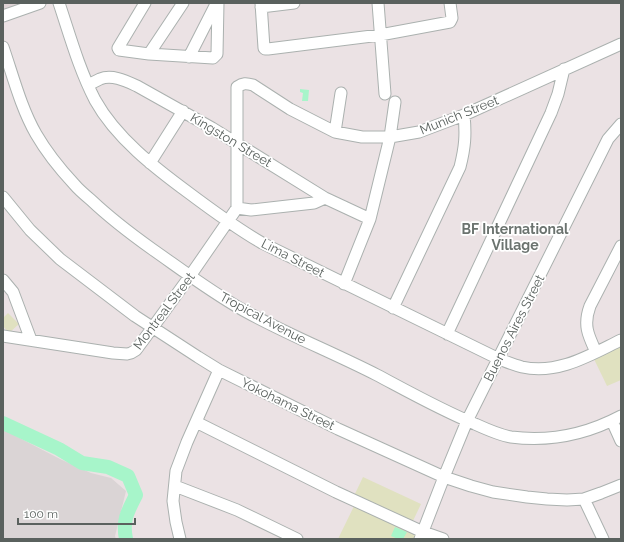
<svg xmlns="http://www.w3.org/2000/svg" width="624" height="542" viewBox="0 0 624 542" font-family="Raleway,sans-serif">
	<style>
		.industrial { fill: #dad4d5 }
		.education { fill: #ded3d5 }
		.green { fill: #e0e1c0 }
		.water { fill: #a7f5ca }
		.lines { fill: none; stroke-linecap: round; stroke-linejoin: round }
		.river { stroke: #a7f5ca; stroke-width: 14 }
		.minor-casing { stroke: #abb1af; stroke-width: 13 }
		.minor { stroke: #fff; stroke-width: 11 }
		.labels { text-anchor: middle; dominant-baseline: central; stroke-width: 3.5; stroke-linejoin: round; paint-order: stroke }
		.street-label { font-size: 13px; fill: #5a615e; stroke: #fff }
		.neighbourhood-label { font-size: 14px; font-weight: bold; fill: #6b736f; stroke: #fff }
	</style>
	<rect width="100%" height="100%" fill="#ebe2e4"/>
	<!-- industrial -->
	<path class="industrial" d="M3 428 8 432 60 459 91 473 111 478 126 491 115 536 116 539H3Z"/>
	<!-- education -->
	<path class="education" d="M3 3H25L3 12Z"/>
	<!-- green -->
	<path class="green" d="M8 313 19 324 9 333 3 326V318Z
		M621 343V380L607 386 593 357Z
		M363 477 421 504 411 525 353 498Z
		M355 504 418 534 416 539H338Z"/>
	<!-- water -->
	<path class="water" d="M300 89 309 90 308 101H302L303 93 300 92Z
		M395 527 407 532 403 539H398L391 536Z"/>
	<g class="lines">
		<!-- river -->
		<path class="river" d="M3 423 59 449 82 463 108 467 128 476 136 495C128 511 122 520 126 539"/>
		<defs>
			<path id="minor" d="M59 3C70 36 79 69 95 100 116 138 155 168 189 193 213 211 236 228 262 243L499 359C507 362 514 365 522 367 558 375 590 355 621 340
				M145 3 118 48 119 50 149 54 213 58 217 54 218 3
				M261 3 264 48 265 49H268L380 35 450 22 452 18 450 3
				M378 3 385 94
				M261 7 294 3
				M3 16 40 3
				M3 47C13 76 21 108 36 134 47 153 60 169 74 184 79 190 85 195 91 200 110 218 131 234 152 249 182 270 211 292 243 310 286 334 332 352 377 375 409 392 441 410 475 424 486 429 499 435 511 437 549 442 587 434 621 416
				M149 54 183 3
				M189 57 216 4
				M88 85C92 83 96 81 100 79 112 74 126 81 137 86L212 128 325 198 370 219
				M335 132 341 93
				M150 163 183 111
				M3 197 30 230 60 259 135 316 198 357 219 370 338 429 444 477 471 486 493 492 527 497 547 499 567 500 584 499 601 493 621 485
				M237 208V87C243 83 246 83 253 85L290 109 335 132 362 137H390L419 132 464 115 621 44
				M237 208 251 210 314 203 325 198
				M3 280 13 292 31 340
				M344 284 370 219 390 137 395 102
				M393 308 460 167C465 147 466 135 464 115
				M447 334 551 113 558 94 564 69
				M3 336 113 353 127 354 131 353 136 350 153 327 190 276 237 208
				M596 352C588 335 583 325 590 306L621 246
				M612 421 621 441
				M196 422 336 492 423 532 443 539
				M175 486 237 510 297 539
				M584 499 603 539
				M180 539 176 522 173 501 176 471 187 442 219 370
				M420 539 444 477 467 421 608 139 621 124"/>
		</defs>
		<!-- minor casing -->
		<use href="#minor" class="minor-casing"/>
		<!-- minor -->
		<use href="#minor" class="minor"/>
	</g>
	<g class="labels">
		<!-- street labels -->
		<g class="street-label">
			<text transform="translate(459 115) rotate(-22)">Munich Street</text>
			<text transform="translate(231 140) rotate(31)">Kingston Street</text>
			<text transform="translate(293 258) rotate(27)">Lima Street</text>
			<text transform="translate(164 311) rotate(-53)">Montreal Street</text>
			<text transform="translate(263 318) rotate(28)">Tropical Avenue</text>
			<text transform="translate(514 328) rotate(-63)">Buenos Aires Street</text>
			<text transform="translate(288 404) rotate(26)">Yokohama Street</text>
		</g>
		<!-- neighbourhood labels -->
		<g class="neighbourhood-label">
			<text x="515" y="229">BF International<tspan x="515" dy="16">Village</tspan></text>
		</g>
	</g>
	<!-- border -->
	<rect width="624" height="542" fill="none" stroke="#5a615e" stroke-width="8"/>
	<!-- scale -->
	<path d="M18 518v6h117v-6" fill="none" stroke="#5a615e" stroke-width="2"/>
	<text x="24" y="518" font-size="12" fill="#5a615e" stroke="#ffffff" stroke-width="3" paint-order="stroke">100 m</text>
</svg>
